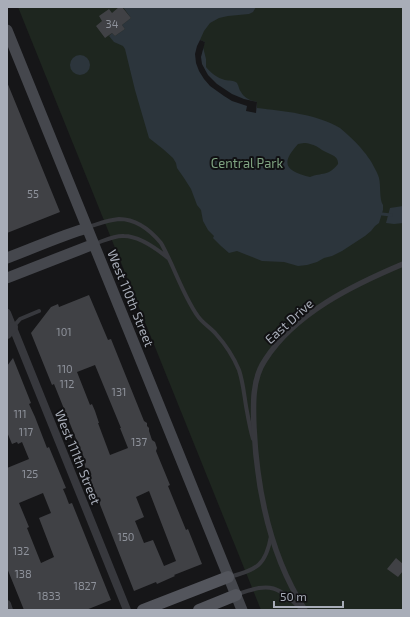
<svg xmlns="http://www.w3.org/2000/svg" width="410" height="617" viewBox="0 0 410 617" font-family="'Exo 2',sans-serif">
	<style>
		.green { fill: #1e261f }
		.water { fill: #2c353c; fill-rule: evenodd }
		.pier { fill: #161618 }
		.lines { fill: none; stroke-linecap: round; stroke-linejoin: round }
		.stream { stroke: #2c353c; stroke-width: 3 }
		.building { fill: #404145; fill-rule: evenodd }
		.service { stroke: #37383d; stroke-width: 4 }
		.pedestrian { stroke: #37383d; stroke-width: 5.5 }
		.minor { stroke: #37383d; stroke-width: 8 }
		.tertiary { stroke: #37383d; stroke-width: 10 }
		.secondary { stroke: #45474d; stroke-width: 11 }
		.primary { stroke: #53555c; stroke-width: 12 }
		.labels { text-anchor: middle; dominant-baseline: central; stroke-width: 4; stroke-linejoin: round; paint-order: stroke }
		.number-label { font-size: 11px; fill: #8e929b }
		.park-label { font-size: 13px; fill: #7fa381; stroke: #111113 }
		.street-label { font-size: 13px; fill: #a8adb8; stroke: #111113 }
	</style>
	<rect width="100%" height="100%" fill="#161618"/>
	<!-- green -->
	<path class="green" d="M18 7H403V610H261Z"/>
	<!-- water -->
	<path class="water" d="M123 7H256L253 12 249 14 228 16 219 18 210 23 204 31 200 40 205 42 203 47 206 59V67C211 73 217 78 225 80 229 81 234 80 237 83 239 86 239 90 241 92 244 98 251 101 257 102V108C283 111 317 114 340 128 347 134 354 140 360 147 365 153 371 160 374 167 376 171 378 174 379 178 381 186 379 199 383 205V210L379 223 375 226 371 231 365 236 342 251 332 256 324 258 317 262 307 265 298 266 284 262 262 261 237 251 229 253 221 246 213 238 214 236 208 230 203 221 201 210 197 205 191 189 184 178 177 168 176 163 173 158 163 149 149 138 135 90 125 49 123 46 114 42 109 36 112 33 115 36 125 29 122 25 131 18ZM304 143C306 143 308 143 310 144 315 145 318 147 322 150 328 154 339 155 338 164 328 177 322 172 310 177 287 171 279 165 298 144Z
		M70 65a10 10 0 1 1 20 0a10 10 0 1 1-20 0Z
		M403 206V223L394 224 386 223 390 208Z"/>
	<!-- pier -->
	<path class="pier" d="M200 40 205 42 201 57 202 64 208 75 217 84 232 94 244 99 257 102 256 113 246 111 247 106 232 101 224 96 210 86 204 79 199 71 196 63 195 54 197 46Z"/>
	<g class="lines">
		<!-- stream -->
		<path class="stream" d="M382 214 391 215"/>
	</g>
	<!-- building -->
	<path class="building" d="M119 7H122L131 18 122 25 125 29 115 36 112 33 105 38 96 26 102 21 99 16 109 9 112 13Z
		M7 82 60 212 7 233Z
		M89 295 108 340 111 339 144 421 147 423V426L149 428V431L152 440 155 442 157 448 156 451 170 485 168 486 186 530 188 529 202 564 174 575 175 576 157 584 156 582 134 591 84 464 86 463 83 456 54 384 52 385 31 333 51 307 58 304 59 307ZM95 365 121 428H120L128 448 110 455 98 423H99L95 411 92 404 90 405 77 372ZM149 491 176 561 164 566 153 540 144 543 135 521 144 517 136 497Z
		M13 358 31 403 29 404 35 417 47 448 49 447 66 488 63 489 66 496 69 504 72 503 111 600 86 610H24L7 568V468L29 459 22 442 18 444 17 442 12 444 7 432V366ZM43 493 51 513 39 518 54 557 41 563 27 528 29 527 19 503Z
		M396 558 403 564V571L398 577 387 569Z"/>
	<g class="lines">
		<!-- service -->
		<path class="service" d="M88 227C98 224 108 220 119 219 136 219 151 231 161 243 174 266 182 293 197 315 202 323 210 327 216 334 225 344 234 358 239 370 243 382 244 394 246 406 248 417 250 429 253 439
			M94 244C104 241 114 235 124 236 139 236 157 249 168 258
			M13 327 20 319 39 311
			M229 577C257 570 266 565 271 536
			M238 594C272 582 277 586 302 610"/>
		<!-- pedestrian -->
		<path class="pedestrian" d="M305 610C271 557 257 490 254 428 253 405 252 379 265 360 295 313 353 285 403 264"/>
		<!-- minor -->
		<path class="minor" d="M7 313 127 610
			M7 604 9 610"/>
		<!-- tertiary -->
		<path class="tertiary" d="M7 334 13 327"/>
		<!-- secondary -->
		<path class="secondary" d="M7 30 242 610
			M7 258C34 248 60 236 87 228
			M7 278 94 244"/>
		<!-- primary -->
		<path class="primary" d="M143 610 228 577
			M199 610 236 595"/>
	</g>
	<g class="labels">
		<!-- number labels -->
		<g class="number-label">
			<text x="112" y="23">34</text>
			<text x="33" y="193">55</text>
			<text x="64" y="331">101</text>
			<text x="65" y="368">110</text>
			<text x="67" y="383">112</text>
			<text x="119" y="391">131</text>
			<text x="20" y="413">111</text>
			<text x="26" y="431">117</text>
			<text x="139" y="441">137</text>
			<text x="30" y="473">125</text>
			<text x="126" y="536">150</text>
			<text x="21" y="550">132</text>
			<text x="23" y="573">138</text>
			<text x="85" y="585">1827</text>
			<text x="49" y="595">1833</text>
		</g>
		<!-- park labels -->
		<g class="park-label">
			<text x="247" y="163">Central Park</text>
		</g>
		<!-- street labels -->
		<g class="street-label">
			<text transform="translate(131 298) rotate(68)">West 110th Street</text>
			<text transform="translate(289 321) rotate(-42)">East Drive</text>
			<text transform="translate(78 457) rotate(68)">West 111th Street</text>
		</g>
	</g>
	<!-- border -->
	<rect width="410" height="617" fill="none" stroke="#a8adb8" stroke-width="16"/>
	<!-- scale -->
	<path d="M274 601v6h69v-6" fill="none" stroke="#a8adb8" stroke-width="2"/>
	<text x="280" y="601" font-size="12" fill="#a8adb8" stroke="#111113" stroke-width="3" paint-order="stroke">50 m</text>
</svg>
